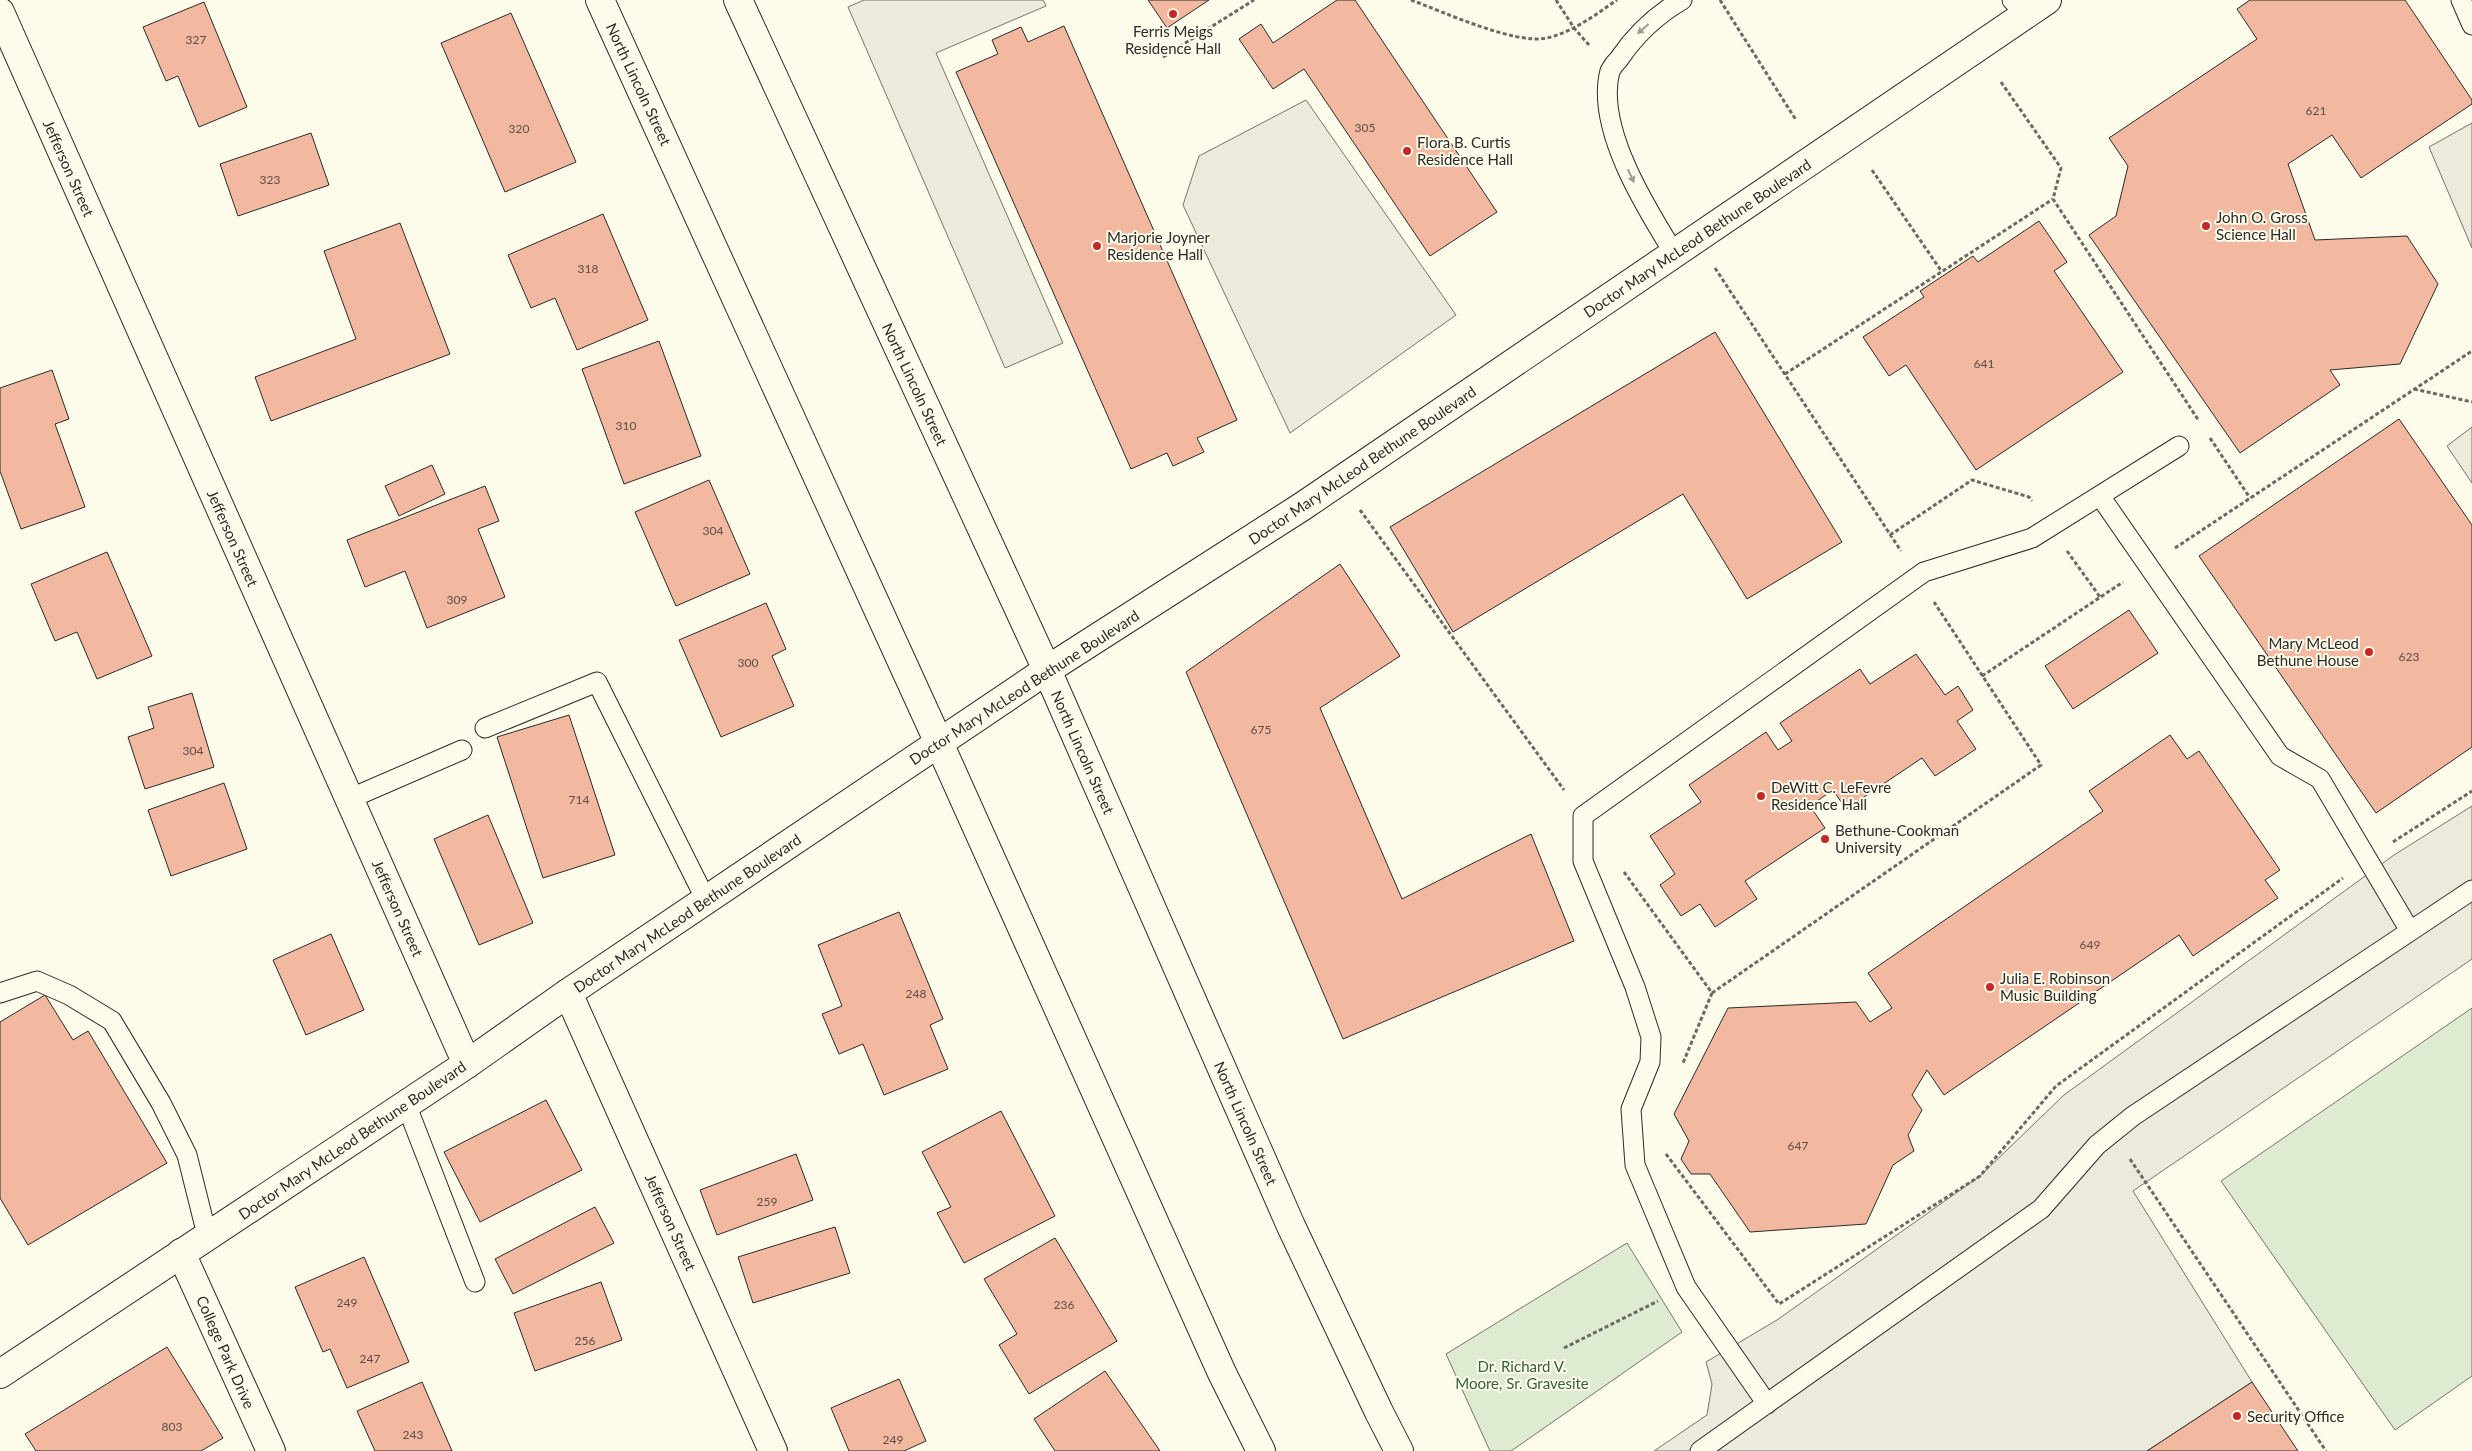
<svg xmlns="http://www.w3.org/2000/svg" width="2472" height="1451" viewBox="0 0 2472 1451" font-family="Lato,sans-serif">
	<style>
		.green { fill: #deebd1; stroke: #74746e }
		.parking { fill: #eceadb; stroke: #74746e }
		.building { fill: #f2b8a0; stroke: #2b2b2b }
		.lines { fill: none; stroke-linecap: round; stroke-linejoin: round }
		.service-casing { stroke: #2b2b2b; stroke-width: 21 }
		.minor-casing { stroke: #2b2b2b; stroke-width: 30 }
		.tertiary-casing { stroke: #2b2b2b; stroke-width: 30 }
		.path { stroke: #6a6964; stroke-width: 3; stroke-dasharray: 4 2.5; stroke-linecap: butt }
		.service { stroke: #fdfbea; stroke-width: 19 }
		.minor { stroke: #fdfbea; stroke-width: 28 }
		.tertiary { stroke: #fdfbea; stroke-width: 28 }
		.oneway { fill: #9e9d94 }
		.poi-dot { fill: #c62828; stroke: #fdfbea; stroke-width: 2 }
		.labels { text-anchor: middle; dominant-baseline: central; stroke-width: 4; stroke-linejoin: round; paint-order: stroke }
		.number-label { font-size: 12px; fill: #5d4e48 }
		.poi-label { font-size: 15px; fill: #2b2b2b; stroke: #fdfbea; text-anchor: start }
		.street-label { font-size: 15px; fill: #2b2b2b; stroke: #fdfbea }
		.park-label { font-size: 15px; fill: #34623c; stroke: #fdfbea }
	</style>
	<rect width="100%" height="100%" fill="#fdfbea"/>
	<!-- green -->
	<path class="green" d="M2472 1008V1376L2395 1430 2221 1181Z
		M1627 1243 1682 1332 1511 1451H1490L1446 1354Z"/>
	<!-- parking -->
	<path class="parking" d="M864 0H1043L1046 6 936 53 1063 343 1005 368 848 7Z
		M1306 100 1456 315 1290 433 1183 205 1199 156Z
		M2472 123V248L2429 147Z
		M2472 427V483L2447 446Z
		M2472 806V959L2133 1191 2252 1382 2147 1451H1654L1707 1415 1712 1384 1706 1362 1777 1320 1980 1176 2064 1095 2394 855Z"/>
	<!-- building -->
	<path class="building" d="M1148 0H1209L1167 28Z
		M1337 0H1355L1497 212 1430 256 1304 69 1273 89 1239 39 1261 24 1273 43Z
		M2250 0H2405L2472 100V104L2361 178 2332 135 2288 164 2315 240 2407 236 2438 284 2400 364 2330 370 2340 385 2240 453 2089 235 2116 216 2128 166 2109 138 2257 39 2237 9Z
		M204 2 247 107 199 127 178 76 166 81 143 27Z
		M511 13 576 162 505 192 441 43Z
		M1064 26 1237 420 1197 438 1204 452 1173 466 1167 453 1131 469 956 72 998 54 992 40 1021 27 1028 42Z
		M311 133 329 185 238 216 220 164Z
		M603 214 648 320 577 350 555 298 531 308 508 255Z
		M2039 221 2067 262 2054 271 2123 372 1976 470 1906 365 1889 376 1863 337 1924 297 1920 291 1973 256 1978 262Z
		M400 223 450 354 271 421 255 377 356 339 324 251Z
		M1715 332 1842 542 1747 599 1683 494 1453 632 1390 527Z
		M659 341 701 456 624 484 582 369Z
		M52 370 69 419 55 424 85 507 21 529 0 471V388Z
		M2399 419 2472 525V747L2376 813 2199 556Z
		M432 465 445 494 399 516 385 486Z
		M709 480 750 574 676 606 635 512Z
		M485 486 499 521 478 529 505 597 427 628 405 571 365 587 347 540Z
		M107 552 152 656 97 679 77 632 55 641 31 584Z
		M1340 564 1400 656 1320 708 1402 899 1531 834 1574 941 1343 1039 1186 672Z
		M766 603 786 649 772 656 794 706 721 737 679 640Z
		M2129 610 2158 653 2073 709 2045 666Z
		M1916 654 1945 695 1958 686 1973 710 1957 721 1976 749 1935 776 1922 758 1846 809 1833 790 1810 806 1825 828 1745 881 1757 899 1715 927 1700 904 1681 916 1660 885 1675 874 1650 836 1701 802 1689 785 1766 732 1778 750 1792 741 1780 723 1860 669 1870 684Z
		M192 693 214 767 145 789 128 737 154 728 148 707Z
		M569 715 615 855 543 878 497 737Z
		M2170 735 2187 759 2199 751 2280 870 2265 880 2278 898 2193 956 2179 935 1944 1095 1927 1070 1912 1095 1922 1110 1908 1135 1914 1151 1893 1165 1866 1224 1750 1232 1710 1174H1691L1681 1159 1689 1141 1674 1114 1728 1008 1856 1002 1870 1022 1892 1008 1868 973 2103 811 2089 791Z
		M224 783 247 849 171 876 148 810Z
		M488 815 533 923 479 945 434 839Z
		M899 912 943 1019 930 1025 948 1069 884 1095 863 1044 839 1054 822 1014 842 1006 818 945Z
		M331 934 364 1010 306 1035 273 960Z
		M45 995 73 1040 88 1031 167 1163 28 1245 0 1198V1022Z
		M546 1100 582 1170 480 1222 444 1152Z
		M1001 1111 1055 1216 964 1263 937 1213 951 1207 922 1152Z
		M796 1154 813 1200 717 1235 700 1190Z
		M595 1207 614 1243 513 1294 495 1259Z
		M835 1227 850 1273 753 1303 738 1257Z
		M1055 1238 1117 1341 1029 1394 999 1345 1017 1334 984 1279Z
		M364 1257 409 1362 347 1388 330 1349 323 1352 295 1287Z
		M601 1282 622 1340 535 1371 514 1313Z
		M167 1347 223 1438 201 1451H36L25 1434Z
		M1105 1371 1160 1451H1055L1034 1419Z
		M899 1379 926 1441 904 1451H849L831 1408Z
		M422 1382 452 1451H375L357 1411Z
		M2252 1382 2298 1451H2147Z"/>
	<g class="lines">
		<defs>
			<path id="service" d="M2012 0 2026 14
				M2461 0 2472 25
				M1674 253C1646 208 1595 127 1610 71 1612 67 1616 62 1619 59 1636 34 1656 15 1682 0
				M2100 496 2280 756 2320 779 2410 931
				M485 728 597 682 706 900
				M349 799 462 750
				M0 993 37 981 69 995 112 1021 161 1103 187 1155 207 1235
				M406 1104 475 1282
				M1767 1404 1686 1287 1635 1165 1631 1109 1650 1062 1651 1037 1635 987 1583 861V816L1924 572 2032 538 2179 446
				M1700 1451 2041 1209 2097 1145 2133 1116 2472 890"/>
			<path id="minor" d="M600 0 939 743 1222 1373 1261 1451
				M0 12 467 1064
				M568 993 773 1451
				M181 1253 271 1451"/>
			<path id="tertiary" d="M738 0 1047 670 1291 1226 1379 1412 1399 1451
				M0 1374 467 1064 568 993 1047 670 1303 506 2047 0"/>
		</defs>
		<!-- service casing -->
		<use href="#service" class="service-casing"/>
		<!-- minor casing -->
		<use href="#minor" class="minor-casing"/>
		<!-- tertiary casing -->
		<use href="#tertiary" class="tertiary-casing"/>
		<!-- path -->
		<path class="path" d="M1411 0C1444 12 1515 45 1547 38 1573 32 1595 15 1617 0
			M1556 0 1574 28 1589 45
			M1720 0 1796 120
			M1163 57 1254 0
			M2001 82 2061 168 2053 199 2199 421
			M1872 170 1942 272
			M1715 268 1901 551
			M1785 374 2053 199
			M2414 389 2472 402
			M2210 438 2250 498
			M1360 510 1564 790
			M1890 535 1972 480 2029 497 2032 501
			M2175 548 2472 351
			M2067 551 2100 597
			M1982 676 2123 582
			M2393 842 2472 791
			M1624 872 1712 993 1683 1063
			M1712 993 2041 765 1934 602
			M1666 1154 1779 1304 1980 1176 2056 1086 2343 878
			M2130 1159 2326 1451
			M1564 1348 1658 1301"/>
		<!-- service -->
		<use href="#service" class="service"/>
		<!-- minor -->
		<use href="#minor" class="minor"/>
		<!-- tertiary -->
		<use href="#tertiary" class="tertiary"/>
	</g>
	<!-- one-way arrows -->
	<defs><path id="oneway-solid" d="M-6-.8H1V-3.2L6.5 0L1 3.2V.8H-6Z" transform="scale(1.25)"/></defs>
	<g class="oneway">
		<use href="#oneway-solid" transform="translate(1643 29) rotate(139)"/>
		<use href="#oneway-solid" transform="translate(1631 176) rotate(65)"/>
	</g>
	<!-- markers -->
	<g class="poi-dot">
		<circle cx="1173" cy="14" r="5"/>
		<circle cx="1407" cy="151" r="5"/>
		<circle cx="2206" cy="226" r="5"/>
		<circle cx="1097" cy="246" r="5"/>
		<circle cx="2369" cy="652" r="5"/>
		<circle cx="1761" cy="796" r="5"/>
		<circle cx="1825" cy="839" r="5"/>
		<circle cx="1990" cy="987" r="5"/>
		<circle cx="2237" cy="1416" r="5"/>
	</g>
	<g class="labels">
		<!-- number labels -->
		<g class="number-label">
			<text x="196" y="39">327</text>
			<text x="2316" y="110">621</text>
			<text x="1365" y="127">305</text>
			<text x="519" y="128">320</text>
			<text x="270" y="179">323</text>
			<text x="588" y="268">318</text>
			<text x="1984" y="363">641</text>
			<text x="626" y="425">310</text>
			<text x="713" y="530">304</text>
			<text x="457" y="599">309</text>
			<text x="2409" y="656">623</text>
			<text x="748" y="662">300</text>
			<text x="1261" y="729">675</text>
			<text x="193" y="750">304</text>
			<text x="579" y="799">714</text>
			<text x="2090" y="944">649</text>
			<text x="916" y="993">248</text>
			<text x="1798" y="1145">647</text>
			<text x="767" y="1201">259</text>
			<text x="347" y="1302">249</text>
			<text x="1064" y="1304">236</text>
			<text x="585" y="1340">256</text>
			<text x="370" y="1358">247</text>
			<text x="172" y="1426">803</text>
			<text x="413" y="1434">243</text>
			<text x="893" y="1439">249</text>
		</g>
		<!-- poi labels -->
		<g class="poi-label">
			<text x="1173" y="31" text-anchor="middle">Ferris Meigs<tspan x="1173" dy="17">Residence Hall</tspan></text>
			<text x="1417" y="142">Flora B. Curtis<tspan x="1417" dy="17">Residence Hall</tspan></text>
			<text x="2216" y="217">John O. Gross<tspan x="2216" dy="17">Science Hall</tspan></text>
			<text x="1107" y="237">Marjorie Joyner<tspan x="1107" dy="17">Residence Hall</tspan></text>
			<text x="2359" y="643" text-anchor="end">Mary McLeod<tspan x="2359" dy="17">Bethune House</tspan></text>
			<text x="1771" y="787">DeWitt C. LeFevre<tspan x="1771" dy="17">Residence Hall</tspan></text>
			<text x="1835" y="830">Bethune-Cookman<tspan x="1835" dy="17">University</tspan></text>
			<text x="2000" y="978">Julia E. Robinson<tspan x="2000" dy="17">Music Building</tspan></text>
			<text x="2247" y="1416">Security Office</text>
		</g>
		<!-- street labels -->
		<g class="street-label">
			<text transform="translate(639 84) rotate(65)">North Lincoln Street</text>
			<text transform="translate(69 168) rotate(66)">Jefferson Street</text>
			<text transform="translate(1697 238) rotate(-34)">Doctor Mary McLeod Bethune Boulevard</text>
			<text transform="translate(915 384) rotate(65)">North Lincoln Street</text>
			<text transform="translate(1362 465) rotate(-34)">Doctor Mary McLeod Bethune Boulevard</text>
			<text transform="translate(233 538) rotate(66)">Jefferson Street</text>
			<text transform="translate(1024 687) rotate(-33)">Doctor Mary McLeod Bethune Boulevard</text>
			<text transform="translate(1083 752) rotate(66)">North Lincoln Street</text>
			<text transform="translate(398 908) rotate(66)">Jefferson Street</text>
			<text transform="translate(687 913) rotate(-34)">Doctor Mary McLeod Bethune Boulevard</text>
			<text transform="translate(1246 1123) rotate(66)">North Lincoln Street</text>
			<text transform="translate(352 1140) rotate(-34)">Doctor Mary McLeod Bethune Boulevard</text>
			<text transform="translate(671 1222) rotate(66)">Jefferson Street</text>
			<text transform="translate(226 1352) rotate(66)">College Park Drive</text>
		</g>
		<!-- park labels -->
		<g class="park-label">
			<text x="1522" y="1366">Dr. Richard V.<tspan x="1522" dy="17">Moore, Sr. Gravesite</tspan></text>
		</g>
	</g>
</svg>
